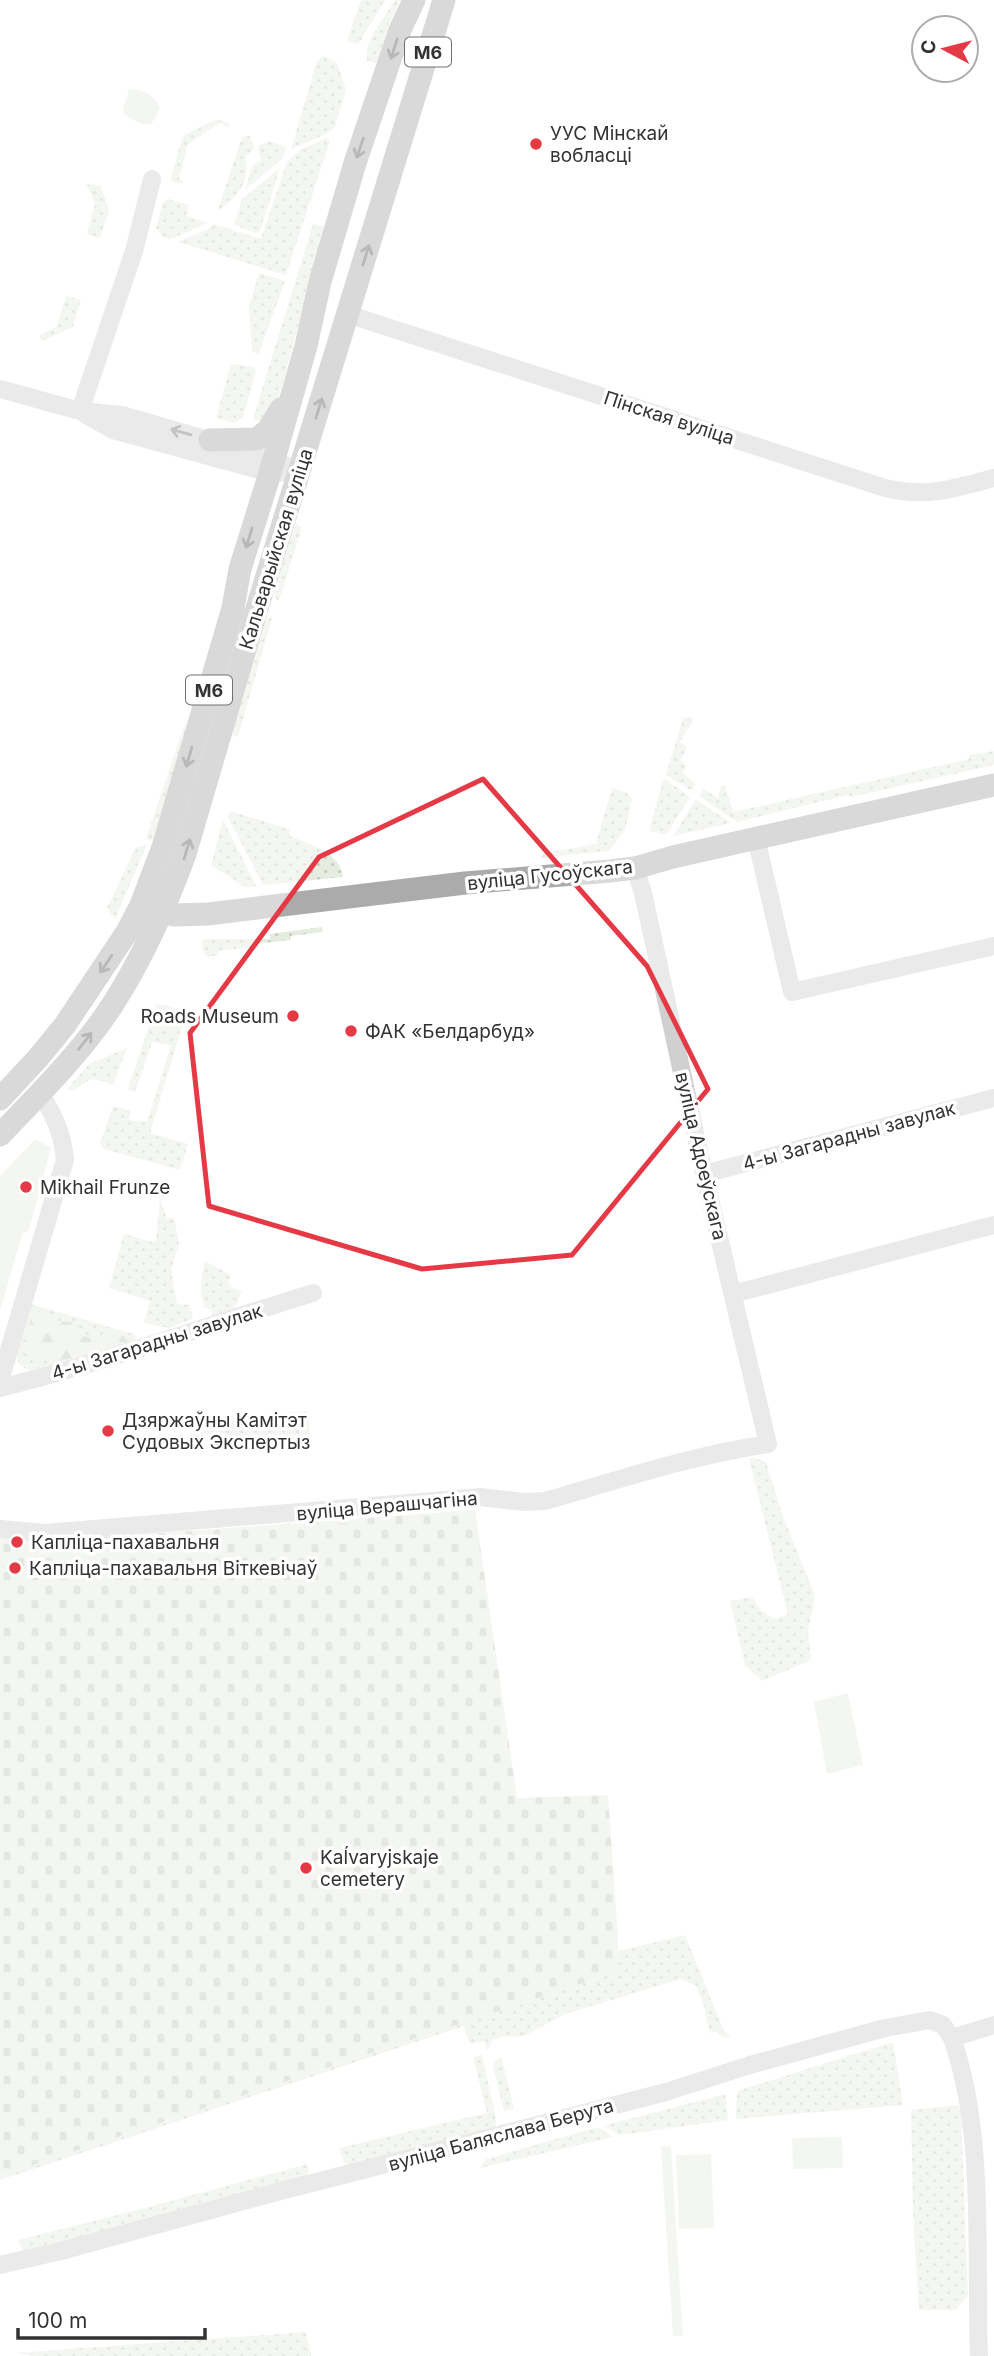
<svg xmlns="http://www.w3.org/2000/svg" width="994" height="2356" viewBox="0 0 994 2356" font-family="Inter,sans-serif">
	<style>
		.grass { fill: url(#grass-dots) }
		.forest { fill: url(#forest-firs) }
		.cemetery { fill: url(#cemetery-stones) }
		.green { fill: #e6ecdf }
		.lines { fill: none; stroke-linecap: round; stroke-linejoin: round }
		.minor { stroke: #d0d0d0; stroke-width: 18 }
		.major { stroke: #ababab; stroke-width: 23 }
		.oneway { stroke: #636363 }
		.oneway2 { stroke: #7a7a7a }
		.marked { fill: none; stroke: #e63946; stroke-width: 5; stroke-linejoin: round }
		.poi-dot { fill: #e63946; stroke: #fff; stroke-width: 2.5 }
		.labels { text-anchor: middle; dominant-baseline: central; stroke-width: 7; stroke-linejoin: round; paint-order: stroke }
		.shield { fill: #fff; stroke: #707070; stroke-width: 2 }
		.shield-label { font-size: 18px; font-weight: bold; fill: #333 }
		.poi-label { font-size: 19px; fill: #333; stroke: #fff; text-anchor: start }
		.street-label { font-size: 19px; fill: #333; stroke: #fff }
	</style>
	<defs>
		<pattern id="grass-dots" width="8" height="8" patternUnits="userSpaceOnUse" patternTransform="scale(1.75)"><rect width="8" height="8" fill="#e6ecdf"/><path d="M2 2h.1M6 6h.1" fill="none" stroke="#c6cbc0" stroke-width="1.8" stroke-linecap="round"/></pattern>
		<pattern id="forest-firs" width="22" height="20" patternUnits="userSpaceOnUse" patternTransform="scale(1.75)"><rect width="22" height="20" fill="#e6ecdf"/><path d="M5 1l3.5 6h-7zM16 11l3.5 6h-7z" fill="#c6cbc0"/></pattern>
		<pattern id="cemetery-stones" width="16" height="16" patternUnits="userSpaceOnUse" patternTransform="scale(1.75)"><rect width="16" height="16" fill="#e6ecdf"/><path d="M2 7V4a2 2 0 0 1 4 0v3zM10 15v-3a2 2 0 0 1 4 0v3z" fill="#c6cbc0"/></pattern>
	</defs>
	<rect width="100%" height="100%" fill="#fff"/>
	<!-- grass -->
	<path class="grass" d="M361 0H385L363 36 361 41 357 44 348 40V37Z
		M395 0H400L388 26 377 63 367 61C364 40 385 17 395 0Z
		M323 56 337 63 346 90 335 127 328 133 291 149 317 61Z
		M215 120H222L229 124 228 128 221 122 188 144 179 179 185 181 181 184 172 182 171 178 182 138 191 131Z
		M250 136 254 146 253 150 246 156C249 185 240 194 217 212L242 137Z
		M327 138 330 141 286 275 178 242 208 229 214 224 261 239 287 162 300 150Z
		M269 141 286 147 282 159 245 190 253 164 261 161 258 146Z
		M280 168 260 231 256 233 234 225 242 199Z
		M87 184 101 186 109 211 100 238 87 234 95 204Z
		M168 199 187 204 189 206 186 216 208 223 171 239 162 237 156 228 163 203Z
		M313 224 325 227 276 408 262 423 253 419Z
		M259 273 285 281 259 353 252 352 249 306Z
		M66 296 81 300 73 327 42 341 39 336 57 326Z
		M231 364 254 367 256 371 243 418 234 423 216 418Z
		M296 524 302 527 279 601 275 598V589Z
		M273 615 238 737 232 734 265 622Z
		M686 717 694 719 680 742 687 748 680 761 687 766 682 773 696 784 692 791 666 775 683 719Z
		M186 720 183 749 152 841 146 839Z
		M994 751V765L851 797 849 795 737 822 699 796 704 789 718 798 721 786 725 785 733 812 969 759V755Z
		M666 780 690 797 666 835 650 831V827L663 781Z
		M612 788C620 790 627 791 632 799L625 830 609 851 540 858 544 853 596 844Z
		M697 800 731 823 673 836 695 801Z
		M230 811 289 829 290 836C309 844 341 853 343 877L263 885 228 817Z
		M223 820 256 886 245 887 211 865Z
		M147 845 115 919 107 908 136 847Z
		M322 927 323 932 291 936V940L253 944V947L219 951 218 955 209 957C203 954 201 947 202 940L206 939H270V934Z
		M156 1004 173 1007 180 1015 185 1017 150 1133 188 1144 180 1170 104 1149 100 1144 113 1106 131 1111 129 1120 147 1122 171 1045 152 1042 135 1092 128 1089Z
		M127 1048 113 1085C83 1073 93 1083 69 1091L68 1088 89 1064Z
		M160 1199 167 1219 174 1217 179 1244 171 1270 177 1304 190 1305 193 1319 169 1328 144 1323 150 1301 109 1288 124 1234 152 1242 156 1240Z
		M205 1261 231 1275 228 1282 234 1290 237 1289 241 1292 233 1316 213 1322 211 1309 204 1308C200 1291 200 1278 205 1261Z
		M28 1303 133 1334 136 1337 134 1343 31 1371C29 1370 22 1367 21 1366 9 1355 24 1317 28 1303Z
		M308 1411 310 1436 233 1441 224 1433 204 1434 202 1418Z
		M755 1458 766 1462 782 1514 815 1595 808 1632 811 1660 762 1681 745 1666 730 1601 752 1597 761 1611 775 1619 788 1614 749 1459Z
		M685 1935 723 2029 730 2037 724 2038 716 2031 710 2033 703 2003 696 1986 681 1979 565 2014 524 2036 500 2037 492 2041 487 2051 485 2041 470 2044 464 2026 0 2180V2176L605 1976 617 1968 618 1951Z
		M893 2042 903 2105 736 2119 737 2091Z
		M482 2055 495 2113 496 2129 350 2165 344 2163 339 2148 487 2113 473 2057Z
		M502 2058 514 2109 504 2111 493 2067 496 2060Z
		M725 2094 728 2120 620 2135 603 2126Z
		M957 2105 961 2111 968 2295 956 2310H919L913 2212 911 2110Z
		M598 2127 613 2137 480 2168 486 2159Z
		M307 2164 309 2171 305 2178 27 2252 22 2249 18 2240 145 2208Z
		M306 2332 311 2356H38L14 2353Z"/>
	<!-- forest -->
	<path class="forest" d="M34 1310 55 1321 71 1322 79 1335 96 1339 108 1330 121 1334 129 1342C104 1353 65 1362 38 1361L35 1351 26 1347V1333Z"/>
	<!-- cemetery -->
	<path class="cemetery" d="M475 1510 517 1798 608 1795 618 1938 617 1968 605 1976 0 2176V1534L77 1539Z"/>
	<!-- green -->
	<path class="green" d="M129 89C144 90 154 94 160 108L155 119 150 124H141L124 115 123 109Z
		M35 1139 51 1148 29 1230 22 1235 0 1311V1176Z
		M848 1693 863 1765 827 1774 814 1702Z
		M842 2137 843 2168 793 2169 792 2138Z
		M671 2146 683 2336H673L661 2147Z
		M711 2154 714 2228 679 2229 676 2155Z"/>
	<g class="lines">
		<!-- minor -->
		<path class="minor" d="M347 314 885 488C929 498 951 489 994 478
			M0 389 80 411 122 415 274 459 299 473
			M80 411 134 251 152 179
			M86 415 113 430 270 473H280
			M756 838 792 992 994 946
			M704 1174 994 1098
			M733 1294 994 1225
			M0 1381 65 1160C63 1134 54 1115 40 1093
			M0 1388C106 1362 209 1325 313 1293
			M0 1529 46 1533 480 1497 525 1502 545 1501C618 1480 693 1455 768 1444L704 1174 643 893 635 868
			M952 2038C986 2135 975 2254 979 2356
			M0 2265 61 2251 277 2192 666 2092 750 2065 885 2028 930 2020 943 2025 952 2038 994 2025"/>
		<!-- major -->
		<path class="major" d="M210 440 257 439 269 429 281 409
			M151 909 174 915 208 914 465 883 610 871 635 868 673 857 994 785
			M0 1099 38 1058 65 1025 127 932 141 905 163 847 233 608 240 569 270 473 306 346 320 282 355 163 400 30 414 0
			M0 1135C39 1094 82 1052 113 1004 143 957 166 906 185 854L258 605 444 0"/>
	</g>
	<!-- one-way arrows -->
	<defs><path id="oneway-shaft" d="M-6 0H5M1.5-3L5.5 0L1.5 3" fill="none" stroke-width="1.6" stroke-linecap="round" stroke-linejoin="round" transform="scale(1.75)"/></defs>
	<g class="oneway">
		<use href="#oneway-shaft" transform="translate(394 49) rotate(108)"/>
		<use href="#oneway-shaft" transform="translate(360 148) rotate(109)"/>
		<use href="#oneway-shaft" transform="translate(366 255) rotate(-73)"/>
		<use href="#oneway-shaft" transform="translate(319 408) rotate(-73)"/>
		<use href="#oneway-shaft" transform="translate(249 538) rotate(107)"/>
		<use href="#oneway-shaft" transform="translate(189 757) rotate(106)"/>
		<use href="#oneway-shaft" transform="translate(187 849) rotate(-73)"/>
		<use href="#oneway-shaft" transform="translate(106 964) rotate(124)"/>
		<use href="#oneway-shaft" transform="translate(85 1041) rotate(-52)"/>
	</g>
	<use class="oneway2" href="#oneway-shaft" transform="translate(181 432) rotate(-164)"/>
	<!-- marked area -->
	<path d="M0 0H994V2356H0ZM483 779 647 966 708 1089 572 1255 422 1269 209 1206 190 1033 319 857Z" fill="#fff" fill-opacity=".55" fill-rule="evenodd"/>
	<path class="marked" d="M483 779 647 966 708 1089 572 1255 422 1269 209 1206 190 1033 319 857Z"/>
	<!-- markers -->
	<g class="poi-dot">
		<circle cx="536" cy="144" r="7"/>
		<circle cx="293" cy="1016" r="7"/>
		<circle cx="351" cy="1031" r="7"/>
		<circle cx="26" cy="1187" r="7"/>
		<circle cx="108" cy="1431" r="7"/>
		<circle cx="17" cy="1542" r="7"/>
		<circle cx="15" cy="1568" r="7"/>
		<circle cx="306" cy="1868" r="7"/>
	</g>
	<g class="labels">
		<!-- shield labels -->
		<g class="shield">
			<rect x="405" y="37.5" width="46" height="29" rx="5"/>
			<rect x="186" y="675.5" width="46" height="29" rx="5"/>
		</g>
		<g class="shield-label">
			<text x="428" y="52">М6</text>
			<text x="209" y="690">М6</text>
		</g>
		<!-- poi labels -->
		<g class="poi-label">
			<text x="550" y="133">УУС Мінскай<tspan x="550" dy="22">вобласці</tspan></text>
			<text x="279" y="1016" text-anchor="end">Roads Museum</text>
			<text x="365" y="1031">ФАК «Белдарбуд»</text>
			<text x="40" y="1187">Mikhail Frunze</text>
			<text x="122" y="1420">Дзяржаўны Камітэт<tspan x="122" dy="22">Судовых Экспертыз</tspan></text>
			<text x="31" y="1542">Капліца-пахавальня</text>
			<text x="29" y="1568">Капліца-пахавальня Віткевічаў</text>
			<text x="320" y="1857">Kaĺvaryjskaje<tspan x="320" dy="22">cemetery</tspan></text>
		</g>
		<!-- street labels -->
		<g class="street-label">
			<text transform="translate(669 418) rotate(18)">Пінская вуліца</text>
			<text transform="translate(276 549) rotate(-73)">Кальварыйская вуліца</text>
			<text transform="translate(550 875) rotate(-6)">вуліца Гусоўскага</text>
			<text transform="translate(849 1136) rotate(-15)">4-ы Загарадны завулак</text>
			<text transform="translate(701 1156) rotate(77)">вуліца Адоеўскага</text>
			<text transform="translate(157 1342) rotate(-17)">4-ы Загарадны завулак</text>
			<text transform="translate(387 1506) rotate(-5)">вуліца Верашчагіна</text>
			<text transform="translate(501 2135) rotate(-15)">вуліца Баляслава Берута</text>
		</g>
	</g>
	<!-- north arrow -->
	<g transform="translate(945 49) rotate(277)"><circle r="33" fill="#ffffff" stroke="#adadad" stroke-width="2"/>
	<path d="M0-5L12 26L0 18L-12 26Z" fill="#e63946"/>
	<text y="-10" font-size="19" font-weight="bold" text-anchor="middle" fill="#333333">С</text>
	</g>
	<!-- scale -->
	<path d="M18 2328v10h187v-10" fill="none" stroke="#333333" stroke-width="3.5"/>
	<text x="28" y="2328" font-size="21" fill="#333333" stroke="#ffffff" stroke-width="5" paint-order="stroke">100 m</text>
</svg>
